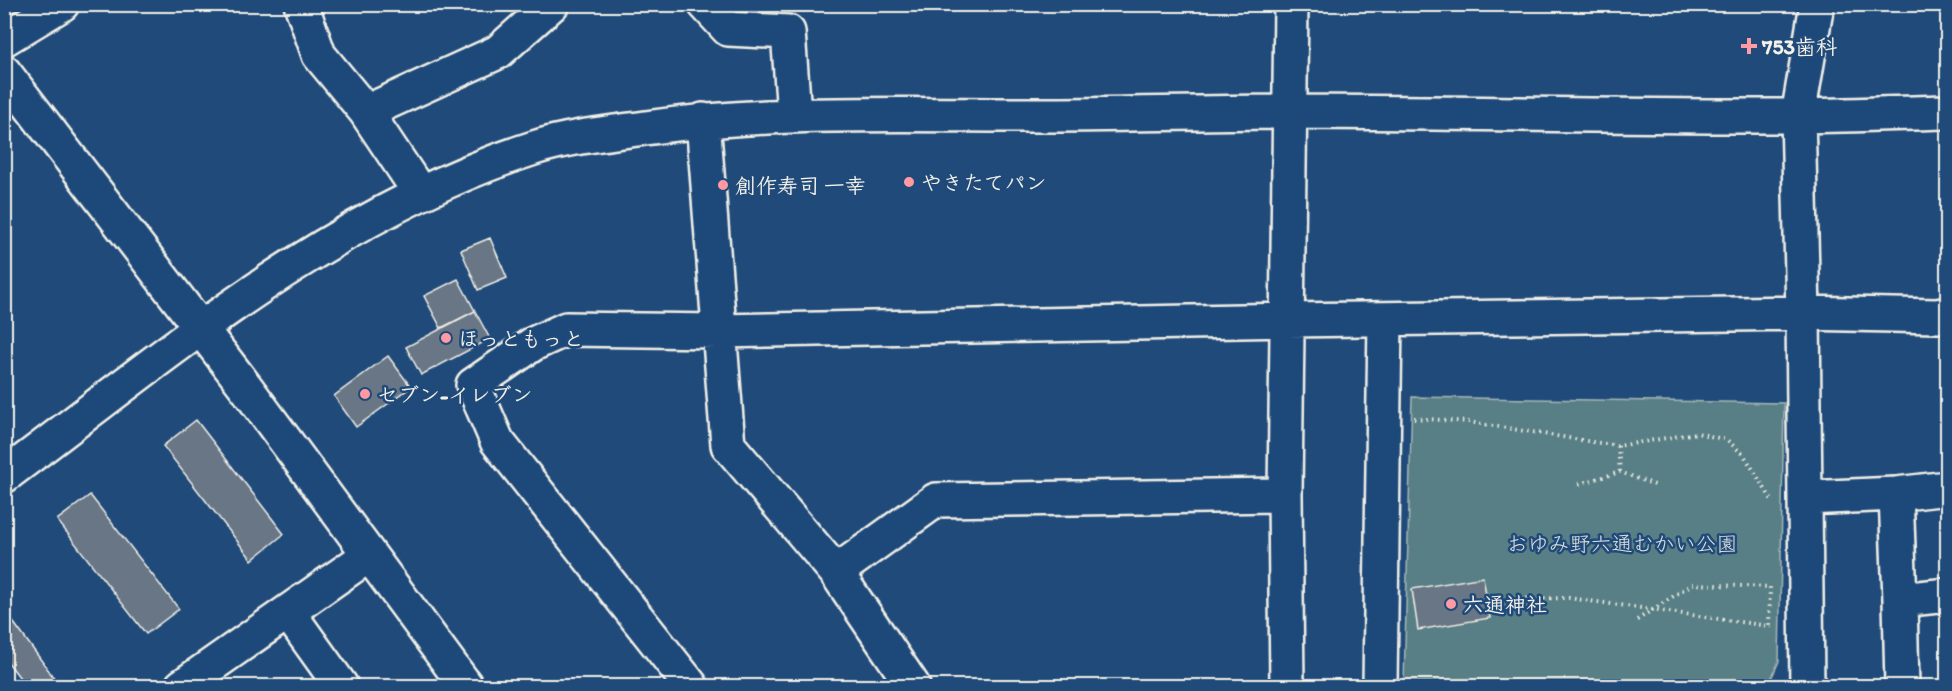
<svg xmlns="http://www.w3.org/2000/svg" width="1952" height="691" viewBox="0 0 1952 691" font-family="Itim,'Klee One',sans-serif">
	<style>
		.green { fill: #587f85; stroke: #a6b8b6; stroke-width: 1.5 }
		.building { fill: #677686; stroke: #f4f1e8; stroke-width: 1.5 }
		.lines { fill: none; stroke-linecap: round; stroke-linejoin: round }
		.minor-casing { stroke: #f4f1e8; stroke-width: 38 }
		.path { stroke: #f4f1e8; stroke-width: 4; stroke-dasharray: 1.5 4.5; stroke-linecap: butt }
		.minor { stroke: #1f4a7a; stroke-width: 33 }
		.poi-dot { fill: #ff9aa2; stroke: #1f4a7a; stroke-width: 2 }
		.labels { text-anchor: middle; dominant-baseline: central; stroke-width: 5; stroke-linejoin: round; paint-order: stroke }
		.poi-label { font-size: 21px; font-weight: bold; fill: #f4f1e8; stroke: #1f4a7a; text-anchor: start }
		.park-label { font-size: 21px; fill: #dde0d9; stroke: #1f4a7a }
	</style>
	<rect width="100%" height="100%" fill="#1f4a7a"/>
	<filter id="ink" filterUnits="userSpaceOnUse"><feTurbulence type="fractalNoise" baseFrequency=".0167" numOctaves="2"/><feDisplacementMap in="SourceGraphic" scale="12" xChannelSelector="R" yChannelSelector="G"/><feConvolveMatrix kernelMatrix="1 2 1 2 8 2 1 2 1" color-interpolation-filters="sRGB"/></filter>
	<g filter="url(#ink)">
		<!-- green -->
		<path class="green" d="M5 5H39L5 26Z
			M1412 397 1784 403 1779 661 1768 686 1404 682Z"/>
		<!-- building -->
		<path class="building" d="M490 238 507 278 478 290 461 250Z
			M458 279 475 311 441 328 424 296Z
			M475 311 490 339 421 375 406 347Z
			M388 356 411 387 356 427 334 396Z
			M196 420 284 534 252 560 163 446Z
			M90 495 179 609 146 634 57 520Z
			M1483 577 1490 618 1418 630 1412 589Z
			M11 619 60 686H26L4 657V623Z"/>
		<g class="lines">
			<defs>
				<path id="minor" d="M301 4 319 55 366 112 420 193
					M705 4 728 29 788 32 794 114
					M4 39 62 4
					M4 72 248 390 466 686
					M366 112 498 52 552 4
					M703 120 728 445 836 572 913 686
					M4 476C170 352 334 212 534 148 569 137 608 133 645 128 774 110 904 115 1034 115 1120 115 1205 112 1291 112 1458 112 1626 117 1794 116 1845 116 1896 113 1948 112
					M1896 494 1900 600 1948 595
					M1806 498 1896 494 1948 488
					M836 572 936 500 1285 495
					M1900 600 1902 686
					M288 612 341 686
					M182 686 369 555
					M691 686 497 441 473 385 533 344 566 329 718 331 1288 320 1803 313 1937 316 1948 314
					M1287 686 1285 495 1291 4
					M1380 686 1385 319
					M1807 686 1803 313 1798 116 1817 4"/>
			</defs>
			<!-- minor casing -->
			<use href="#minor" class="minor-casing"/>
			<!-- path -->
			<path class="path" d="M1414 418 1469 422 1618 446 1697 433 1727 440 1744 455 1773 502
				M1618 446 1620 472
				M1579 484 1620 472 1655 485
				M1496 599 1569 598 1776 627
				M1637 620 1692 584 1770 587 1769 626"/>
			<!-- minor -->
			<use href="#minor" class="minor"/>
		</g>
	</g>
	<!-- markers -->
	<g class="poi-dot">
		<path d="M1746 37h6v6h6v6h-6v6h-6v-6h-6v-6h6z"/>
		<circle cx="909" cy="182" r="6"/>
		<circle cx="723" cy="185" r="6"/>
		<circle cx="446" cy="338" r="6"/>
		<circle cx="365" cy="394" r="6"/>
		<circle cx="1451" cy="604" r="6"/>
	</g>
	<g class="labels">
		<!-- poi labels -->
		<g class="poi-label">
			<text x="1762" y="46">753歯科</text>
			<text x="921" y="182">やきたてパン</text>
			<text x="735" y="185">創作寿司 一幸</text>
			<text x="458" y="338">ほっともっと</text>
			<text x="377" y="394">セブン-イレブン</text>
			<text x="1463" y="604">六通神社</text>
		</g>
		<!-- park labels -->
		<g class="park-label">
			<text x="1622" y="543">おゆみ野六通むかい公園</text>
		</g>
	</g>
	<!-- margin -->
	<rect width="1952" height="691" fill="none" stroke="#1f4a7a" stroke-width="24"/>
	<rect x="12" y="12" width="1928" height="667" fill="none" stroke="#f4f1e8" stroke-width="2" filter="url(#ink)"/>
</svg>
